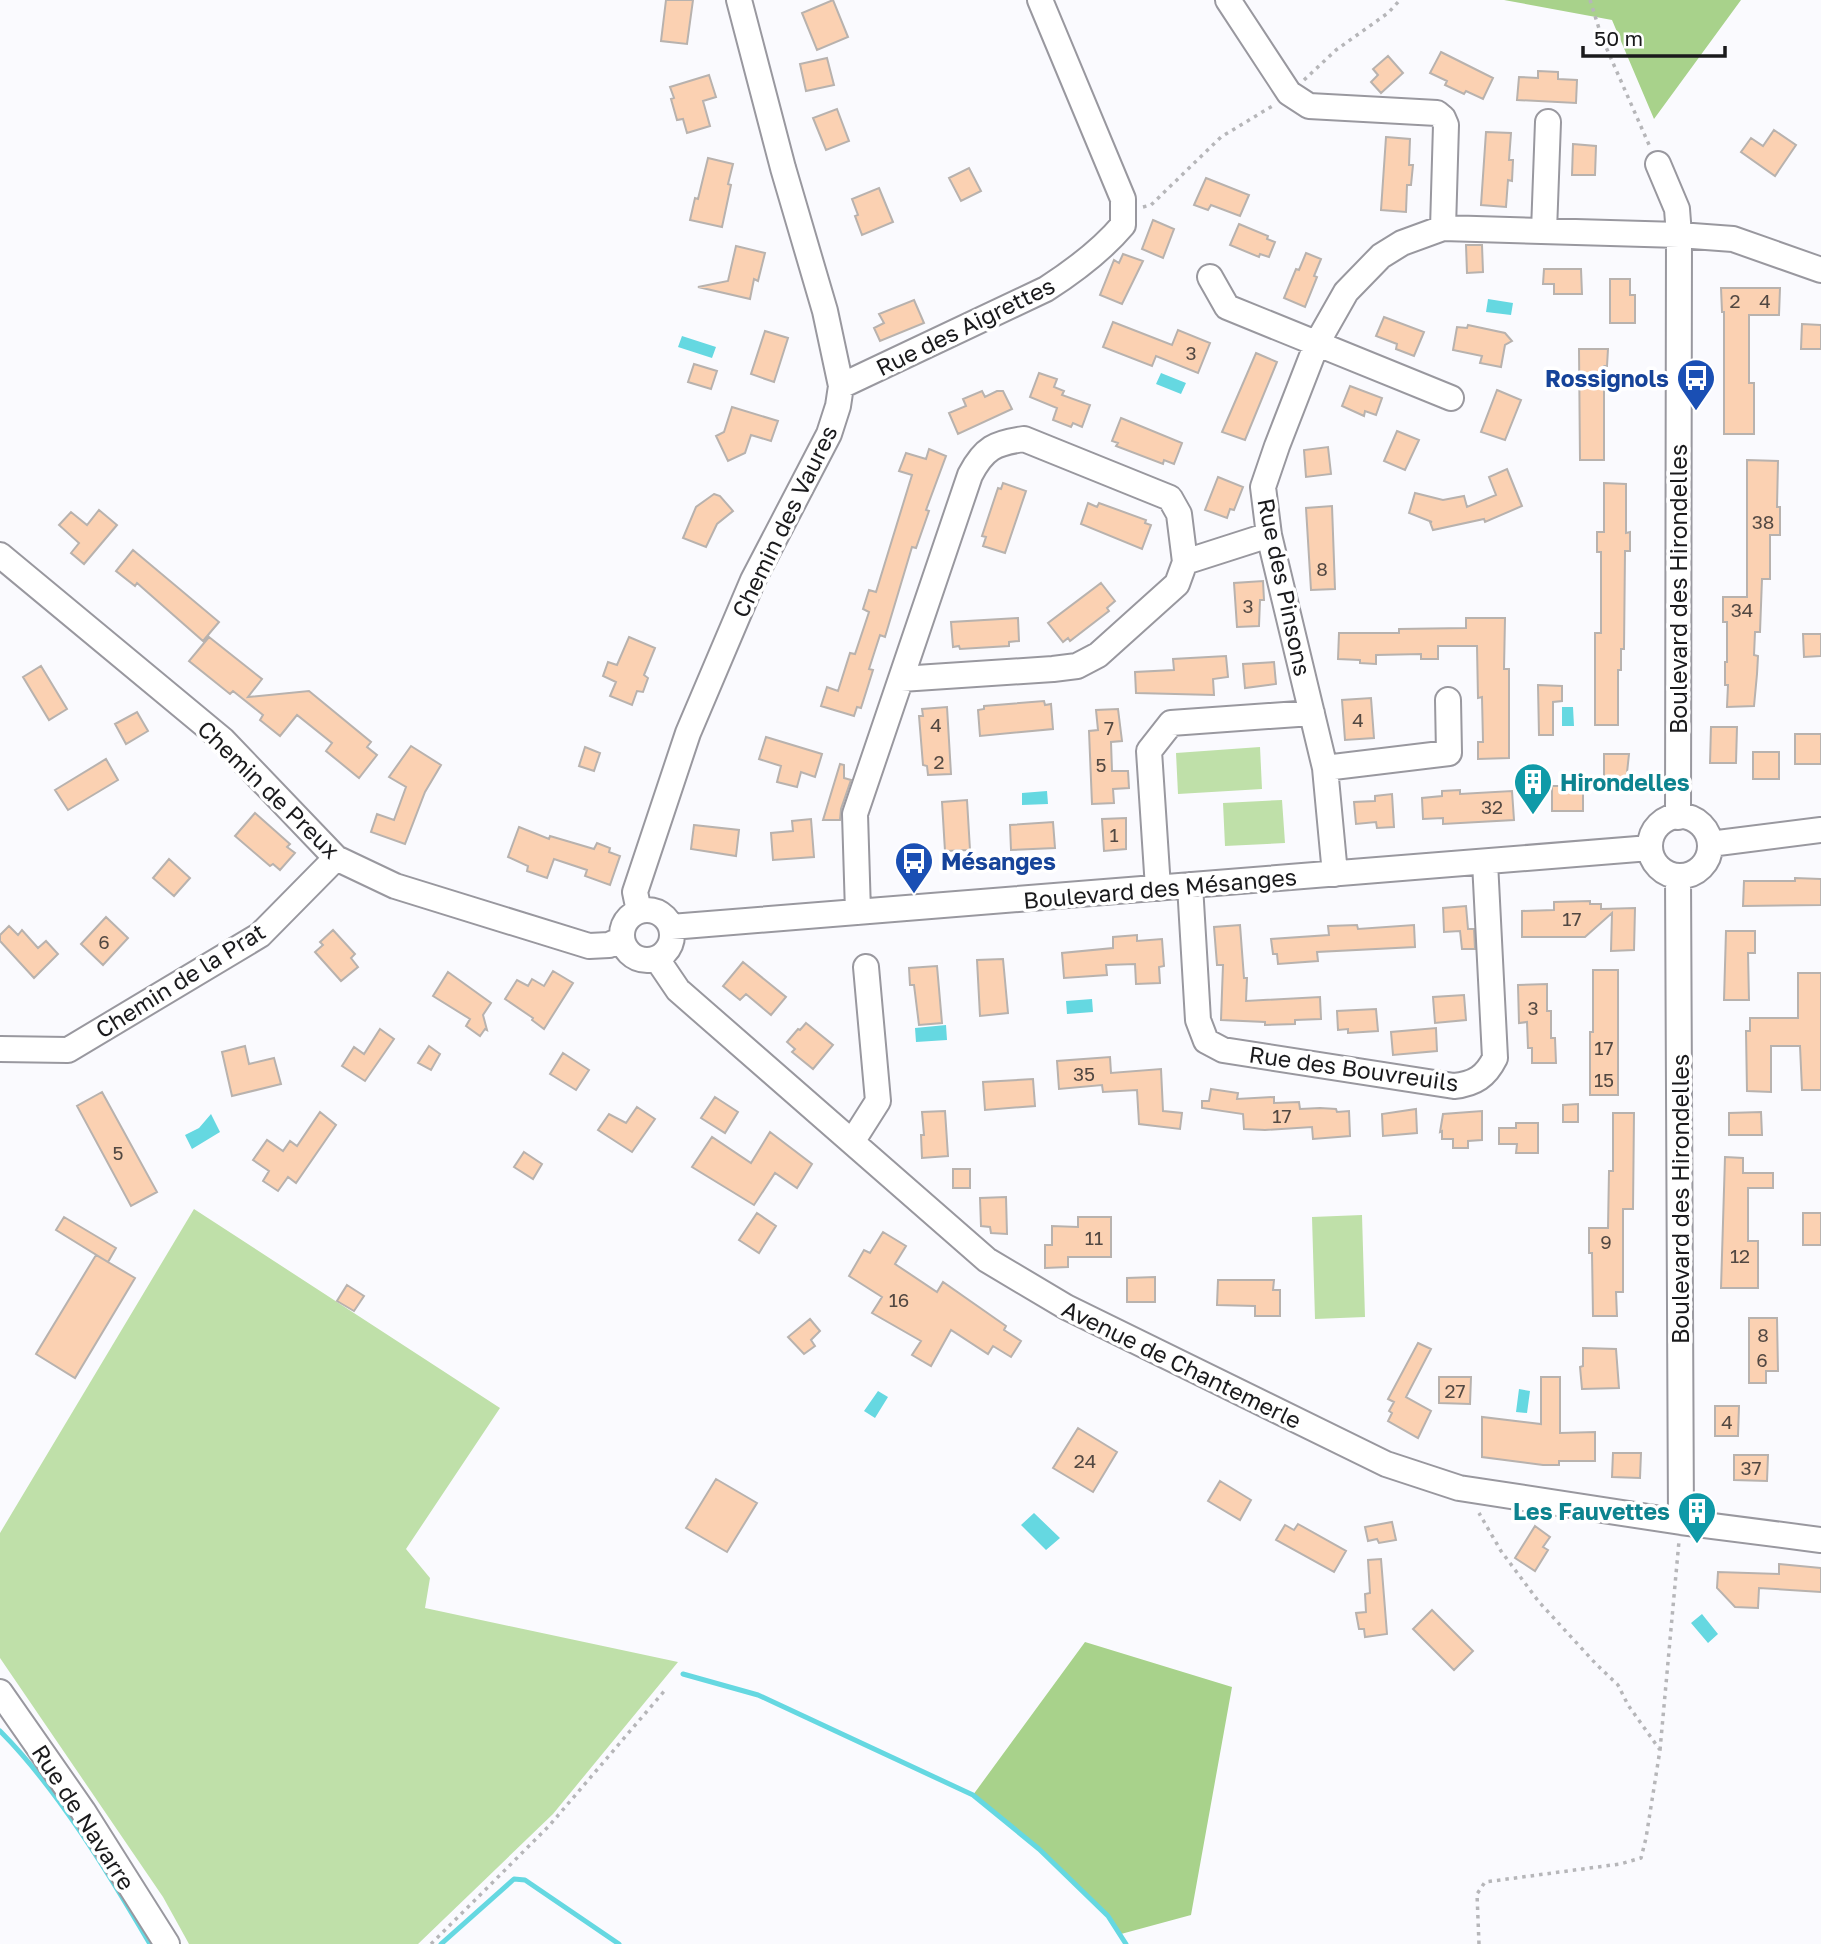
<svg xmlns="http://www.w3.org/2000/svg" width="1821" height="1944" viewBox="0 0 1821 1944" font-family="'Golos Text',sans-serif">
	<style>
		.green { fill: #bfe0a9 }
		.forest { fill: #a8d28b }
		.water { fill: #65d8e1 }
		.lines { fill: none; stroke-linecap: round; stroke-linejoin: round }
		.stream { stroke: #65d8e1; stroke-width: 5 }
		.building { fill: #fbd1b2; stroke: #b8b2ae; stroke-width: 2 }
		.minor-casing { stroke: #99989f; stroke-width: 28 }
		.path { stroke: #b6b6b9; stroke-width: 3.5; stroke-dasharray: 3.5 5; stroke-linecap: butt }
		.minor { stroke: #fff; stroke-width: 24 }
		.labels { text-anchor: middle; dominant-baseline: central; stroke-width: 7; stroke-linejoin: round; paint-order: stroke }
		.number-label { font-size: 19px; fill: #524842 }
		.street-label { font-size: 23px; fill: #1a1a1c; stroke: #fff }
		.transit-label { font-size: 23px; font-weight: bold; fill: #164399; stroke: #fff; text-anchor: end }
		.culture-label { font-size: 23px; font-weight: bold; fill: #0d838f; stroke: #fff; text-anchor: start }
	</style>
	<rect width="100%" height="100%" fill="#fafafe"/>
	<!-- green -->
	<path class="green" d="M1260 747 1262 789 1178 794 1176 753Z
		M1282 800 1285 843 1225 846 1223 803Z
		M194 1209 500 1408 406 1549 430 1578 425 1608 678 1662 553 1814 418 1944H189L163 1897 0 1658V1533Z
		M1362 1215 1365 1317 1315 1319 1312 1217Z"/>
	<!-- forest -->
	<path class="forest" d="M1504 0H1741L1654 119 1612 20Z
		M1085 1642 1232 1687 1191 1915 1121 1934C1081 1880 1025 1837 973 1795Z"/>
	<!-- water -->
	<path class="water" d="M1488 299 1513 303 1511 315 1486 312Z
		M682 336 716 347 712 358 678 347Z
		M1161 373 1186 383 1181 394 1156 384Z
		M1562 707H1573L1574 726H1562Z
		M1047 791 1048 804 1022 805V793Z
		M1092 999 1093 1012 1067 1014 1066 1001Z
		M946 1025 947 1040 916 1042 915 1028Z
		M211 1114 220 1132 192 1149 185 1135 199 1128Z
		M1519 1389 1530 1391 1527 1413 1516 1412Z
		M878 1391 888 1397 875 1418 864 1411Z
		M1034 1513 1060 1538 1046 1550 1021 1525Z
		M1702 1614 1718 1634 1708 1643 1691 1623Z"/>
	<g class="lines">
		<!-- stream -->
		<path class="stream" d="M683 1674 758 1695 973 1795 1039 1849 1108 1916 1126 1944
			M0 1731C57 1788 109 1874 150 1944
			M441 1944 514 1879 525 1880 619 1944"/>
	</g>
	<!-- building -->
	<path class="building" d="M666 0H693L687 44 661 41Z
		M833 0 848 37 817 50 802 13Z
		M1441 52 1493 78 1483 99 1466 91 1464 94 1445 85 1447 81 1430 73Z
		M1388 56 1403 73 1381 93 1371 82 1378 75 1373 69Z
		M827 58 834 85 806 91 800 64Z
		M1538 71 1558 72V79L1577 80 1576 103 1517 100 1519 77 1538 78Z
		M709 75 716 97 703 101 710 126 687 133 683 119 677 120 671 99 674 98 670 87Z
		M837 109 849 141 826 150 813 118Z
		M1774 130 1796 145 1775 176 1741 152 1751 138 1763 146Z
		M1486 132 1511 133 1509 160H1513L1512 181 1508 180 1506 207 1481 205Z
		M1386 137 1410 139 1409 165H1413L1411 185H1407L1406 212 1381 210Z
		M1573 144 1596 146 1595 175H1572Z
		M708 158 733 164 728 184 731 185 722 227 690 220 695 198 698 199Z
		M969 168 981 191 961 201 949 178Z
		M1206 178 1249 195 1240 216 1211 205 1208 210 1194 205Z
		M879 188 893 222 862 235 855 216 858 215 852 199Z
		M1153 220 1174 229 1163 258 1142 249Z
		M1239 224 1268 236 1267 239 1275 242 1269 257 1260 254 1259 257 1230 245Z
		M1466 245H1482L1483 272 1467 273Z
		M736 246 765 253 758 281 754 279 750 299 698 287 728 281Z
		M1306 253 1321 259 1314 276 1317 277 1305 307 1284 298 1296 269 1299 270Z
		M1123 254 1143 261 1122 304 1100 295 1114 260 1119 263Z
		M1544 269H1581L1582 294H1554V284H1543Z
		M1610 279H1630V295H1635V323H1610Z
		M1721 288H1780L1779 315H1749V383H1754V434H1724V312H1722Z
		M914 300 924 323 880 341 874 328 884 323 879 314Z
		M1384 317 1424 332 1414 356 1396 349 1397 344 1376 336Z
		M1113 322 1172 345 1178 330 1210 343 1198 373 1156 356 1152 366 1103 347Z
		M1802 324 1821 325V349H1801Z
		M1468 325 1505 333 1512 341 1505 345 1501 367 1480 363 1482 356 1453 350 1457 327 1467 328Z
		M765 331 788 338 774 382 751 374Z
		M1579 349H1608L1607 366H1604V460H1580Z
		M1256 353 1277 362 1245 440 1222 432Z
		M694 364 717 371 711 389 688 382Z
		M1039 373 1057 379 1054 387 1064 391 1062 395 1090 405 1082 427 1073 423 1071 427 1053 420 1057 408 1030 397Z
		M1350 386 1382 398 1376 415 1365 411 1364 416 1342 406Z
		M1497 390 1521 400 1505 440 1481 432Z
		M982 391 985 397 997 391H1003L1012 409 958 434 949 413 966 406 963 399Z
		M732 407 778 421 771 441 751 435 745 453 728 461 716 436 724 432Z
		M1121 418 1182 443 1174 464 1164 460 1163 464 1116 446 1118 443 1112 441Z
		M1397 431 1419 440 1405 470 1384 461Z
		M1328 447 1331 474 1306 477 1304 450Z
		M929 449 946 456 926 510 929 511 916 548 912 547 885 637 880 635 869 669 873 670 861 708 857 707 854 716 821 706 827 687 838 691 850 653 855 654 869 612 863 609 869 590 876 592 912 475 899 471 906 453 926 459Z
		M1747 460 1778 461 1777 507H1780V535H1770V579H1762L1760 632H1755L1754 655 1758 656 1757 674 1754 706 1727 707 1728 685H1725V662H1727V622H1723V597H1747Z
		M1507 469 1522 506 1485 522 1484 519 1433 530 1430 522H1432L1409 513 1415 493 1443 500 1464 496 1467 507 1496 495 1489 477Z
		M1218 477 1243 487 1234 510 1230 509 1227 518 1205 510Z
		M1003 483 1026 491 1005 553 983 546 986 537 982 536 998 488 1001 489Z
		M1604 483 1626 484V533L1630 532V551H1625L1624 649H1621V670H1618V725H1595V633H1601V552H1597V532H1604Z
		M714 494 720 496 733 511 717 524 706 547 683 538 696 507Z
		M1088 503 1097 507 1099 503 1146 520 1145 523 1151 525 1142 549 1081 524Z
		M1332 506 1335 589 1311 590 1306 508Z
		M99 510 117 525 84 564 71 553 79 543 59 525 71 512 87 525Z
		M133 550 219 622 203 641 137 583 135 586 116 571Z
		M1263 581 1264 600H1260L1259 626 1237 627 1234 583Z
		M1101 583 1115 601 1107 608 1109 611 1070 641 1068 638 1063 642 1048 623Z
		M1018 618 1019 641 1009 642V646L960 649 959 646 953 647 951 622Z
		M1466 618H1505L1504 669H1509V758L1478 759V742H1483L1482 697 1478 698 1477 646H1438V659H1421V654L1376 655V664L1360 663V660L1338 659 1339 633H1399V629L1466 628Z
		M1803 634H1821V656L1804 657Z
		M209 637 262 679 248 697 309 691 371 742 367 747 377 755 359 778 326 751 332 743 297 715 280 736 260 720 263 715 233 691 230 694 189 661Z
		M629 637 655 648 644 675 648 678 643 692 637 691 632 705 610 696 616 682 603 676 608 662 617 665Z
		M1226 656 1228 677 1213 679 1214 695 1136 693 1135 672 1174 670 1173 659Z
		M1274 662 1276 684 1245 688 1243 664Z
		M41 666 67 709 49 720 23 677Z
		M1538 685 1562 686V701L1553 702V735H1539Z
		M1371 698 1374 738 1345 740 1342 700Z
		M1044 701 1045 705 1051 704 1053 729 980 736 978 710 984 709V706Z
		M947 707 951 774 928 775 927 766 923 765 919 716H923L922 709Z
		M1118 709 1122 741 1111 742 1112 771H1128L1129 788 1113 789 1114 803 1092 804 1089 731 1098 730 1096 710Z
		M137 712 148 731 126 744 115 724Z
		M1711 727H1737L1736 763H1710Z
		M1795 734H1821V764H1795Z
		M766 737 822 754 815 777 801 772 797 787 777 782 781 766 759 759Z
		M411 746 441 765 425 792 405 844 371 832 377 814 394 820 406 787 389 777Z
		M585 747 600 753 594 771 579 766Z
		M1753 752H1779V779H1753Z
		M1604 754H1629L1626 782H1604Z
		M106 759 118 780 68 810 55 790Z
		M840 764 844 765V778L851 780 841 809 840 820H823Z
		M1552 786H1583V811H1552Z
		M1460 790V794L1512 791 1514 820 1443 824V818L1423 819 1422 798 1442 796V791Z
		M1392 794 1394 827 1377 828 1376 822 1356 824 1354 802 1375 801V796Z
		M967 800 970 850 945 851 942 802Z
		M255 813 290 844 287 847 295 853 280 870 273 864 270 866 235 836Z
		M1126 818V849L1104 851 1102 819Z
		M811 819 814 857 773 860 771 833 793 831 792 821Z
		M1053 822 1055 848 1011 850 1010 825Z
		M694 825 739 830 736 856 691 849Z
		M519 827 549 839 550 836 594 849 597 843 610 848 609 852 620 856 610 885 585 876 587 870 554 859 547 878 527 871 528 866 508 857Z
		M169 859 190 878 174 896 153 878Z
		M1795 878 1821 879V905L1743 906 1744 881H1795Z
		M1590 901V904H1601V909L1635 908 1634 950 1611 951 1612 913 1585 937H1522V911L1554 910V902Z
		M1466 906 1468 929H1474L1475 949H1462L1460 931 1444 932 1443 908Z
		M106 917 128 938 103 965 81 944Z
		M1240 925 1244 978H1247L1246 1001 1320 997 1321 1019 1295 1020V1024L1265 1025V1022L1221 1020 1223 965H1217L1214 927Z
		M1357 925 1358 929 1414 925 1415 947 1317 952 1318 961 1278 964 1277 954H1273L1271 939 1329 935 1328 926Z
		M9 926 18 935 22 930 38 948 46 941 58 954 34 978 0 941V935Z
		M333 930 355 954 351 958 358 967 341 981 315 952 323 945 320 942Z
		M1726 931H1755V953H1748L1749 1000H1724Z
		M1137 935V941L1162 939 1164 966 1159 967 1160 983 1136 984 1135 964 1106 965 1107 975 1064 978 1062 953 1113 948V937Z
		M1003 959 1008 1013 980 1016 977 960Z
		M743 962 786 997 771 1015 746 994 740 1000 723 986Z
		M937 966 942 1023 919 1025 914 985H910L909 968Z
		M1593 970H1618V1095H1590V1032H1593Z
		M553 971 573 983 544 1029 532 1020 533 1018 505 999 517 980 528 986 532 979 544 986Z
		M448 972 491 1003 483 1015 487 1030 485 1029 480 1036 466 1026 470 1019 433 996Z
		M1798 973H1821V1090H1802L1800 1046H1771V1092L1747 1091 1746 1031H1750V1018H1798Z
		M1547 984V1011H1551V1038H1555L1556 1063H1532V1048H1528L1527 1022 1519 1023 1518 985Z
		M1464 995 1466 1020 1435 1023 1433 997Z
		M1376 1009 1378 1031 1348 1033V1029L1338 1030 1337 1011Z
		M806 1023 833 1045 813 1069 792 1052 795 1049 787 1042 798 1029 800 1030Z
		M1436 1028 1437 1051 1393 1055 1391 1032Z
		M380 1029 394 1039 365 1081 342 1066 354 1047 364 1054Z
		M245 1046 249 1064 274 1058 281 1084 232 1096 222 1052Z
		M429 1046 440 1054 431 1070 418 1063Z
		M563 1053 589 1070 576 1090 550 1074Z
		M1110 1057 1111 1073 1161 1069 1163 1111 1182 1113 1180 1129 1139 1124 1137 1090 1103 1092 1102 1085 1059 1089 1057 1061Z
		M1033 1079 1035 1106 985 1110 983 1082Z
		M1211 1089 1238 1093 1237 1099 1274 1097V1103L1299 1102 1300 1109 1320 1108 1336 1109 1337 1112 1349 1111 1350 1136 1313 1139 1312 1127 1265 1130 1244 1129 1243 1114 1202 1108V1101H1209Z
		M102 1092 157 1192 131 1206 77 1106Z
		M715 1097 738 1112 725 1133 701 1118Z
		M1578 1104V1122H1563V1105Z
		M637 1107 655 1119 632 1152 598 1130 609 1114 626 1123Z
		M1416 1109 1417 1133 1383 1136 1382 1114Z
		M945 1111 948 1156 922 1158 921 1135H924L922 1112Z
		M1482 1111V1140L1468 1141V1148H1453V1139H1442V1131L1440 1132 1443 1114Z
		M320 1112 336 1125 296 1183 288 1177 278 1191 263 1181 269 1171 253 1160 267 1140 283 1151 290 1141 297 1146Z
		M1761 1112 1762 1135H1729V1113Z
		M1613 1113H1634L1633 1209H1623V1292H1616L1617 1316H1593L1592 1253H1589V1228H1608L1609 1171H1613Z
		M1516 1123H1538V1153H1516L1517 1144H1499V1128H1516Z
		M770 1132 812 1164 797 1188 775 1173 754 1205 692 1167 712 1137 751 1163Z
		M524 1152 542 1164 533 1179 514 1167Z
		M1725 1157 1743 1158V1173H1773V1188H1748V1241H1758V1288H1721Z
		M953 1169H970V1188H953Z
		M1006 1197 1007 1234 991 1233 990 1227 981 1226 980 1198Z
		M757 1213 776 1226 759 1253 739 1240Z
		M1803 1213H1821V1245H1803Z
		M64 1217 116 1248 108 1262 56 1230Z
		M1078 1217H1111V1257H1068V1267L1045 1268V1245H1052V1226L1078 1227Z
		M883 1232 906 1246 895 1264 937 1292 943 1282 1006 1326 1004 1330 1021 1341 1011 1357 993 1346 988 1354 951 1330 931 1366 912 1355 921 1341 872 1313 882 1297 849 1276 864 1250 870 1253Z
		M96 1255 135 1278 75 1378 36 1354Z
		M1155 1277V1302H1127V1278Z
		M1218 1280H1274L1273 1290H1280V1316H1255V1306L1217 1305Z
		M347 1285 364 1296 354 1311 337 1301Z
		M1749 1318H1777L1778 1371H1766V1383H1749Z
		M810 1319 820 1331 811 1340 815 1346 804 1354 788 1337Z
		M1418 1343 1431 1349 1406 1397 1431 1411 1418 1438 1388 1421 1392 1413 1389 1411 1394 1402 1388 1399Z
		M1583 1348 1616 1349 1619 1388 1582 1389 1580 1367 1583 1366Z
		M1439 1377H1471L1470 1404 1439 1403Z
		M1541 1377H1560V1433L1595 1432V1461H1559V1465H1543L1482 1457V1417L1541 1424Z
		M1715 1406H1739L1738 1436H1715Z
		M1078 1428 1117 1452 1093 1492 1053 1468Z
		M1613 1453H1641L1640 1478 1612 1477Z
		M1734 1455H1768L1767 1481 1734 1480Z
		M716 1479 757 1503 727 1552 686 1528Z
		M1220 1481 1251 1500 1240 1520 1208 1501Z
		M1392 1522 1396 1540 1379 1543 1377 1539 1368 1541 1365 1527Z
		M1298 1524 1346 1551 1334 1572 1276 1540 1285 1525 1294 1530Z
		M1535 1526 1550 1537 1543 1547 1548 1550 1535 1571 1515 1558Z
		M1381 1559 1387 1634 1365 1637 1364 1629H1359L1356 1613 1366 1612 1365 1594 1370 1593 1368 1560Z
		M1779 1564 1821 1568V1592L1759 1588 1758 1608 1735 1607 1717 1588 1718 1572 1779 1574Z
		M1432 1610 1473 1651 1454 1670 1413 1629Z"/>
	<g class="lines">
		<defs>
			<path id="minor" d="M1228 0 1289 93 1309 106 1437 113 1443 118 1446 125 1443 228
				M1658 164 1677 209 1679 235 1678 817
				M1544 231 1548 122
				M1210 277 1227 307 1451 398
				M841 386 1046 289C1074 271 1101 251 1123 225V199L1040 0
				M0 555 223 740 336 858 395 886 589 946 609 945 622 939
				M1185 562 1269 535
				M1325 768 1449 753 1448 700
				M1650 846a30 30 0 1 1 60 0a30 30 0 1 1-60 0Z
				M1710 844 1821 830
				M1335 874 1325 768 1269 535 1263 487 1277 446 1317 343 1346 292 1381 256 1402 243 1443 228 1679 235 1733 239 1821 270
				M1678 876 1681 1522
				M1190 885 1198 1020 1206 1041 1223 1050 1454 1086C1475 1084 1486 1076 1495 1058L1485 862
				M1158 888 1149 751 1171 723 1312 713
				M622 935a25 25 0 1 1 50 0a25 25 0 1 1-50 0Z
				M639 911 635 892 688 733 753 580 829 434 838 406 841 386 825 311 783 168 739 0
				M858 912 855 814 970 475C984 448 995 443 1024 439L1170 498 1179 514 1185 562 1177 584 1098 655 1077 666 1053 669 901 679
				M671 927 1650 848
				M657 959 678 990 987 1260 1066 1307 1386 1464 1459 1488 1681 1522 1821 1540
				M0 1049 68 1050 260 935 336 858
				M852 1142 878 1101 866 967
				M0 1692 83 1811 167 1944"/>
		</defs>
		<!-- minor casing -->
		<use href="#minor" class="minor-casing"/>
		<!-- path -->
		<path class="path" d="M1590 0 1602 38 1650 147
			M1304 80 1336 50 1388 13 1400 0
			M1143 207 1151 205 1221 137 1274 105
			M1660 1750 1679 1541
			M431 1944 549 1826 666 1689
			M1479 1944 1477 1894 1485 1882 1620 1864 1641 1858 1646 1838 1660 1750 1628 1705 1618 1685 1596 1664 1539 1602 1501 1551 1479 1513"/>
		<!-- minor -->
		<use href="#minor" class="minor"/>
	</g>
	<!-- icons -->
	<defs>
		<symbol id="bus-pin" viewBox="-11 -11 22 30"><path d="M0 17L-7.5 6A9.5 9.5 0 1 1 7.5 6Z" fill="#1a4fb4" stroke="#fff"/><path d="M-5-6H5V4H4V6H2V4H-2V6H-4V4H-5ZM-3.5-4V0h7V-4ZM-3.5 1.2v1.5H-2V1.2ZM2 1.2v1.5H3.5V1.2Z" fill="#fff"/></symbol>
		<symbol id="building-pin" viewBox="-11 -11 22 30"><path d="M0 17L-7.5 6A9.5 9.5 0 1 1 7.5 6Z" fill="#0f9aa8" stroke="#fff"/><path d="M-4-6H4V6H1V3H-1V6H-4ZM-2.5-4.3h1.7v1.8h-1.7ZM.8-4.3h1.7v1.8H.8ZM-2.5-1h1.7V.8h-1.7ZM.8-1h1.7V.8H.8Z" fill="#fff"/></symbol>
	</defs>
	<g fill-rule="evenodd">
		<use href="#bus-pin" x="1674" y="356" width="44" height="60"/>
		<use href="#building-pin" x="1511" y="760" width="44" height="60"/>
		<use href="#bus-pin" x="892" y="839" width="44" height="60"/>
		<use href="#building-pin" x="1675" y="1489" width="44" height="60"/>
	</g>
	<g class="labels">
		<!-- number labels -->
		<g class="number-label">
			<text x="1735" y="300">2</text>
			<text x="1765" y="300">4</text>
			<text x="1191" y="352">3</text>
			<text x="1763" y="521">38</text>
			<text x="1322" y="568">8</text>
			<text x="1248" y="605">3</text>
			<text x="1742" y="609">34</text>
			<text x="1358" y="719">4</text>
			<text x="936" y="724">4</text>
			<text x="1109" y="727">7</text>
			<text x="939" y="761">2</text>
			<text x="1101" y="764">5</text>
			<text x="1492" y="806">32</text>
			<text x="1114" y="834">1</text>
			<text x="1572" y="918">17</text>
			<text x="104" y="941">6</text>
			<text x="1533" y="1007">3</text>
			<text x="1604" y="1047">17</text>
			<text x="1084" y="1073">35</text>
			<text x="1604" y="1079">15</text>
			<text x="1282" y="1115">17</text>
			<text x="118" y="1152">5</text>
			<text x="1094" y="1237">11</text>
			<text x="1606" y="1241">9</text>
			<text x="1740" y="1255">12</text>
			<text x="899" y="1299">16</text>
			<text x="1763" y="1334">8</text>
			<text x="1762" y="1359">6</text>
			<text x="1455" y="1390">27</text>
			<text x="1727" y="1421">4</text>
			<text x="1085" y="1460">24</text>
			<text x="1751" y="1467">37</text>
		</g>
		<!-- street labels -->
		<g class="street-label">
			<text transform="translate(965 326) rotate(-26)">Rue des Aigrettes</text>
			<text transform="translate(784 521) rotate(-64)">Chemin des Vaures</text>
			<text transform="translate(1285 587) rotate(78)">Rue des Pinsons</text>
			<text transform="translate(1678 589) rotate(-90)">Boulevard des Hirondelles</text>
			<text transform="translate(269 789) rotate(44)">Chemin de Preux</text>
			<text transform="translate(1160 888) rotate(-5)">Boulevard des Mésanges</text>
			<text transform="translate(180 980) rotate(-32)">Chemin de la Prat</text>
			<text transform="translate(1354 1068) rotate(8)">Rue des Bouvreuils</text>
			<text transform="translate(1680 1199) rotate(-90)">Boulevard des Hirondelles</text>
			<text transform="translate(1182 1364) rotate(26)">Avenue de Chantemerle</text>
			<text transform="translate(84 1817) rotate(57)">Rue de Navarre</text>
		</g>
		<!-- transit labels -->
		<g class="transit-label">
			<text x="1669" y="378">Rossignols</text>
			<text x="941" y="861" text-anchor="start">Mésanges</text>
		</g>
		<!-- culture labels -->
		<g class="culture-label">
			<text x="1560" y="782">Hirondelles</text>
			<text x="1670" y="1511" text-anchor="end">Les Fauvettes</text>
		</g>
	</g>
	<!-- scale -->
	<path d="M1583 46v10h142v-10" fill="none" stroke="#1a1a1c" stroke-width="3.5"/>
	<text x="1594" y="46" font-size="21" fill="#1a1a1c" stroke="#ffffff" stroke-width="5" paint-order="stroke">50 m</text>
</svg>
